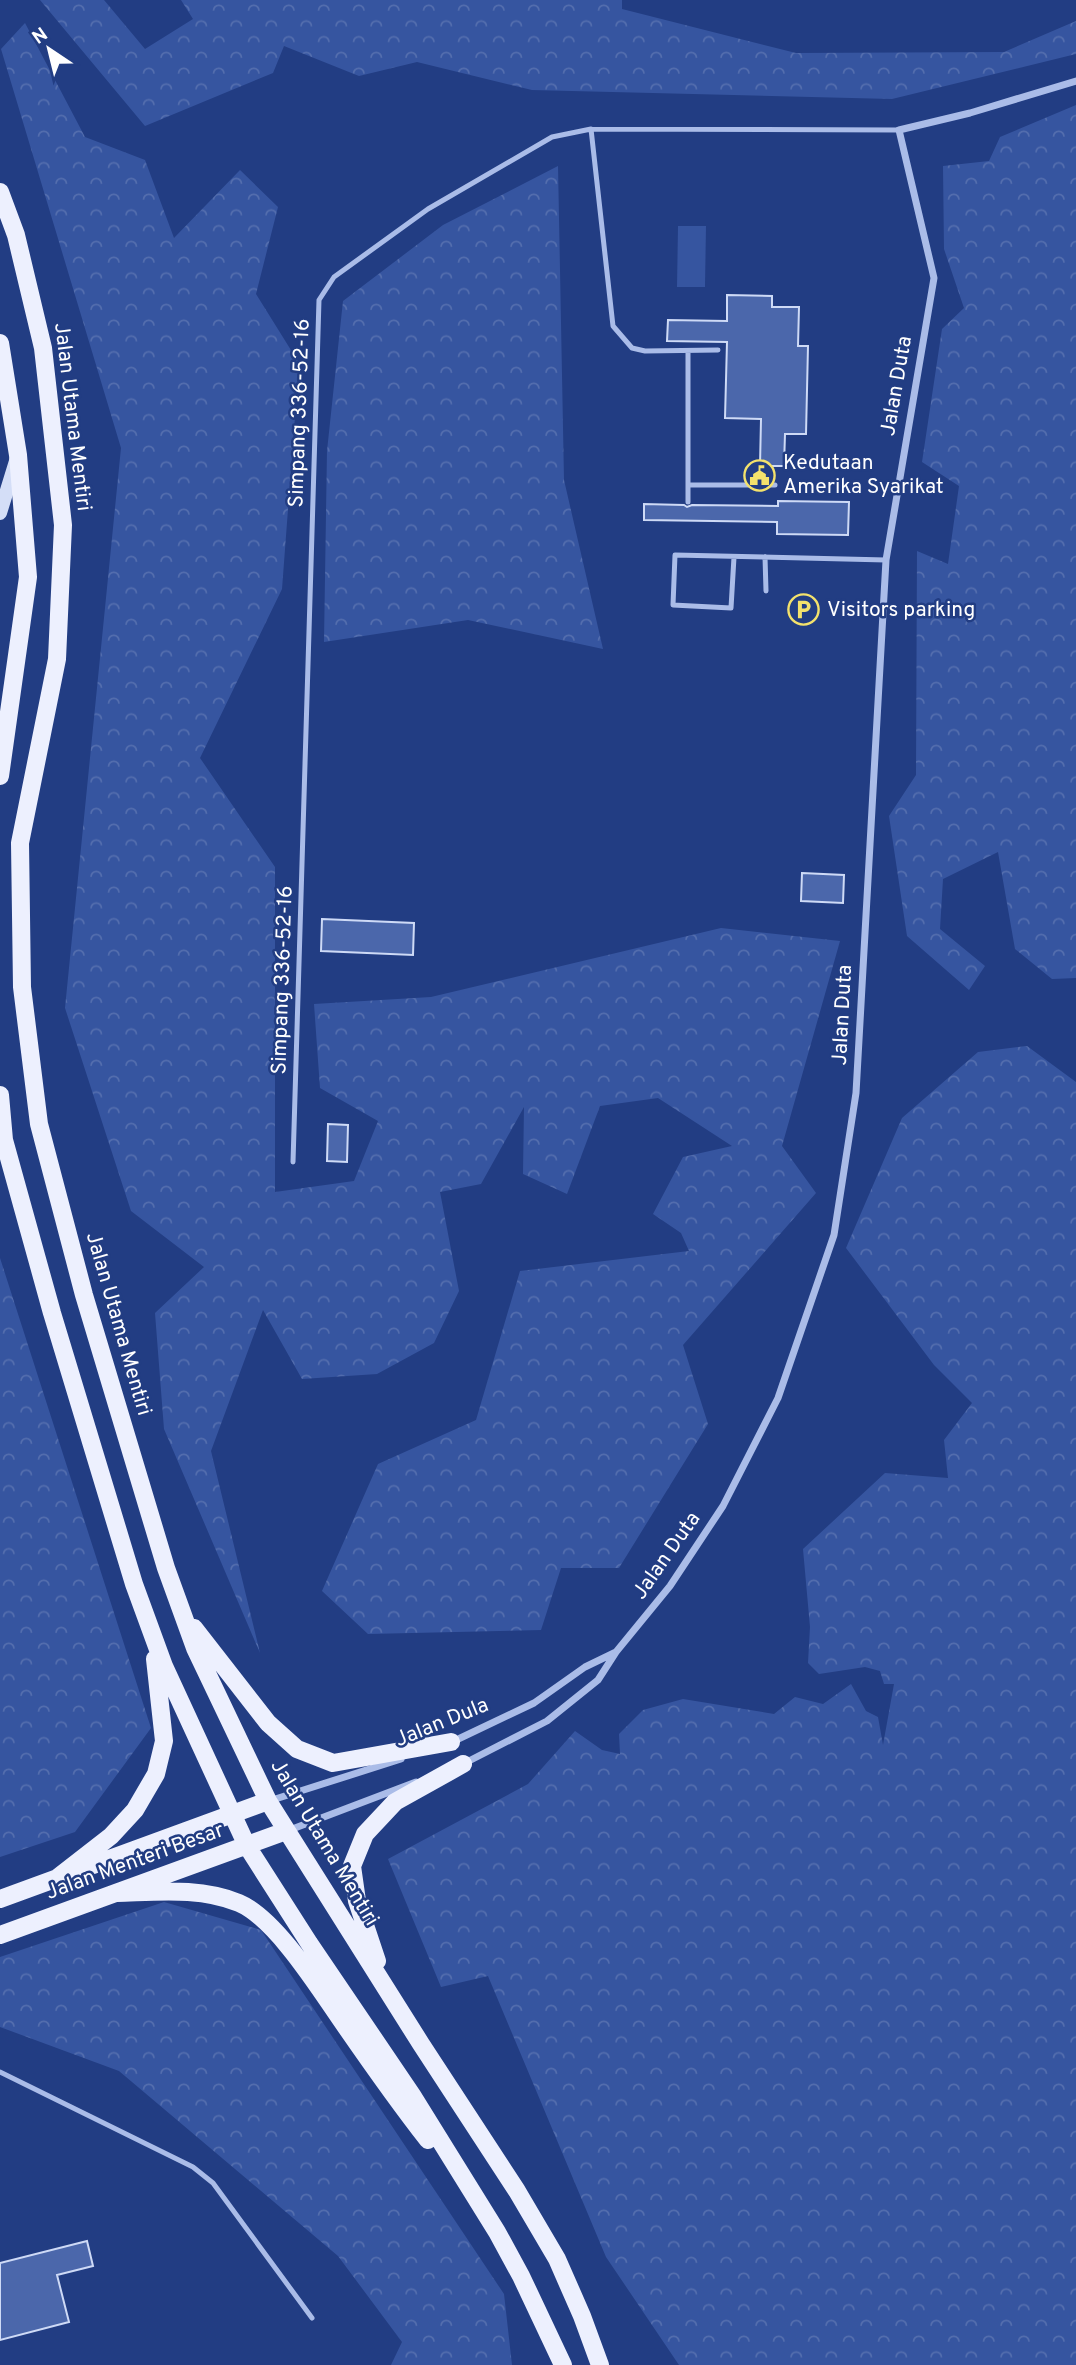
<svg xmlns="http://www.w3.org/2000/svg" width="1076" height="2365" viewBox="0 0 1076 2365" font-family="Overpass,sans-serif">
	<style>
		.grass { fill: #3655a0 }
		.forest { fill: url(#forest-crowns) }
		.building { fill: #4b67ab; stroke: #cedaf6; stroke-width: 2 }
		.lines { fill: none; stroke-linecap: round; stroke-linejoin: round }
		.lane { stroke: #aabce8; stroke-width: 5 }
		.street { stroke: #aabce8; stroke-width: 7 }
		.secondary { stroke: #d4def7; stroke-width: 14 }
		.primary { stroke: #edf0fe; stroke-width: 18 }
		.labels { text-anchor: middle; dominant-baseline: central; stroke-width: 5; stroke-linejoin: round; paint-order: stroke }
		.street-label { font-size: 21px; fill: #fff; stroke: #223d83 }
		.poi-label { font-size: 21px; fill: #fff; stroke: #223d83; text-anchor: start }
	</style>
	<defs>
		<pattern id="forest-crowns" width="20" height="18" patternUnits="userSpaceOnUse" patternTransform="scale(1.75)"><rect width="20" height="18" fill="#3655a0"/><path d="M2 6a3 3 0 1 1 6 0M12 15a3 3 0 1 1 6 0" fill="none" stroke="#546eae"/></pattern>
	</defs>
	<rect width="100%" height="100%" fill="#223d83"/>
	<!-- grass -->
	<path class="grass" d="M678 226H706L705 287H677Z"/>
	<!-- forest -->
	<path class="forest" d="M40 0H104L145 49 193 19 181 0H622V9L796 53 1004 52 1076 21V54L892 99 532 90 417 62 359 76 284 46 273 73 145 126Z
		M25 23 85 137 145 160 174 238 240 170 278 207 256 294 299 363 282 589 200 758 275 867V1192L354 1181 378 1121 320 1088 314 1004 431 997 721 928 840 941 782 1146 816 1193 683 1345 708 1424 619 1568H561L541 1630 368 1634 322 1591 378 1464 476 1420 520 1271 689 1251 681 1233 653 1214 683 1157 732 1146 658 1098 600 1106 567 1194 523 1174 524 1107 481 1184 440 1192 459 1291 434 1343 377 1374 302 1379 263 1310 211 1451 260 1653 164 1429 155 1313 204 1267 131 1211 65 1008 121 448 1 49Z
		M1076 105V978L1052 979 1015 949 998 852 943 879 940 929 985 966 969 990 907 936 889 816 916 775 917 551 948 564 959 486 922 462 942 329 964 308 944 249 943 166 989 161 1000 137Z
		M558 166 564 480 603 649 468 620 324 642 327 451 343 301 443 225Z
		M1027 1046 1076 1082V2365H679L606 2257 488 1976 441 1987 388 1859 528 1784 575 1731 602 1750 620 1754 619 1734 643 1710 683 1699 774 1714 795 1697 823 1704 851 1684 866 1711 878 1717 883 1745 894 1684H884L880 1671 865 1667 819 1674 808 1663 810 1627 803 1549 885 1473 948 1478 944 1440 972 1403 934 1365 846 1248 902 1118 978 1052Z
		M0 1258 151 1728 75 1832 0 1857Z
		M164 1902 261 1930 504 2294 512 2365H391L402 2342 338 2256 119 2071 0 2027V1957Z"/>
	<!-- building -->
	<path class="building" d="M727 295 772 296V307H799L798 346H808L806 434H785L784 466H760L761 419 725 418 727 342 667 341 668 320 727 321Z
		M778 501 849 502 848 535 777 534V522L644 520V504L684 505 687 507 692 505 778 506Z
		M802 873 844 875 843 903 801 901Z
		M322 919 414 923 413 955 321 951Z
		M328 1124 348 1125 347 1162 327 1161Z
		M87 2241 93 2266 57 2275 69 2322 0 2340V2263Z"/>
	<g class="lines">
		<!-- lane -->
		<path class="lane" d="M591 129 613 326 632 348 645 351 718 350
			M688 351V502
			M688 485H775
			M734 557 731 608 673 605 675 555 886 560
			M765 557 766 591
			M293 1162 319 300 334 277 428 209 552 137 591 129 899 130
			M0 2072 193 2167 213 2183 312 2318"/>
		<!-- street -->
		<path class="street" d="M452 1742 534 1703 585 1667 616 1652
			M463 1764 547 1721 598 1680 616 1652 670 1586 723 1506 778 1398 834 1235 856 1093 886 560 934 278 899 130 970 113 1076 81
			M269 1801 401 1759
			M287 1831 416 1782"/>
		<!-- secondary -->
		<path class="secondary" d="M0 513 16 461"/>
		<!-- primary -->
		<path class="primary" d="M0 192 16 235 43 348 63 525 57 659 20 843 22 987 39 1124 84 1295 166 1568 195 1648 268 1801 421 2044 517 2191 557 2259 582 2316 600 2365
			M0 343 18 455 28 577 0 776
			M0 1095 4 1140 52 1313 134 1584 164 1666 247 1846 309 1943 412 2095 497 2232 521 2276 563 2365
			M194 1628 268 1723 297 1749 333 1763 451 1742
			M57 1878 111 1836 135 1810 156 1774 164 1741 155 1659
			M117 1893C157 1892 200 1887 239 1903 277 1919 322 1993 346 2027 373 2066 399 2103 428 2140
			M0 1899 268 1801
			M0 1935 286 1831
			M377 1961 357 1901 352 1866 365 1834 395 1802 463 1764"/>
	</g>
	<!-- icons -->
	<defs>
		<symbol id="civic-ring" viewBox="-11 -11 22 22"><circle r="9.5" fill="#223d83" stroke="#f4e26c" stroke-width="1.5"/><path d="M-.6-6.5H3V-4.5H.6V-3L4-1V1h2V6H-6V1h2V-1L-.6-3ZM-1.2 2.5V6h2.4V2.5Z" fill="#f4e26c"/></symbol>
		<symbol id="parking-ring" viewBox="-11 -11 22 22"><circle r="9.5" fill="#223d83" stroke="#f4e26c" stroke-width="1.5"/><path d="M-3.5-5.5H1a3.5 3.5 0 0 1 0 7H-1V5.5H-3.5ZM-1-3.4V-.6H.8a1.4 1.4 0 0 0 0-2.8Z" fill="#f4e26c"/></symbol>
	</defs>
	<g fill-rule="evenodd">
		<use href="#civic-ring" x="742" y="458" width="35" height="35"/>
		<use href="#parking-ring" x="786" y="592" width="35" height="35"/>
	</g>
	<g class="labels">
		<!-- street labels -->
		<g class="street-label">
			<text transform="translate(897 386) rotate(-80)">Jalan Duta</text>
			<text transform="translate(300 413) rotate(-88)">Simpang 336-52-16</text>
			<text transform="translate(72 417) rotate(83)">Jalan Utama Mentiri</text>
			<text transform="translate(283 980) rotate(-88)">Simpang 336-52-16</text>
			<text transform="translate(843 1015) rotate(-87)">Jalan Duta</text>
			<text transform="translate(118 1324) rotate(74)">Jalan Utama Mentiri</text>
			<text transform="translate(667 1556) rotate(-55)">Jalan Duta</text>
			<text transform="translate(442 1723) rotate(-22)">Jalan Dula</text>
			<text transform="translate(324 1843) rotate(59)">Jalan Utama Mentiri</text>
			<text transform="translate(135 1862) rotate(-20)">Jalan Menteri Besar</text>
		</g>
		<!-- poi labels -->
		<g class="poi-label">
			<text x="783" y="463">Kedutaan<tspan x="783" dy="24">Amerika Syarikat</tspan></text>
			<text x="827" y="610">Visitors parking</text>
		</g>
	</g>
	<!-- north arrow -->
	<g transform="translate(49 49) rotate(325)" stroke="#223d83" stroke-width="5" paint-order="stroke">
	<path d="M0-5L12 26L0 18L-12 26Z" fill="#ffffff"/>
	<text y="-10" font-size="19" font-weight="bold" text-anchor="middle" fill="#ffffff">N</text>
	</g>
</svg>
